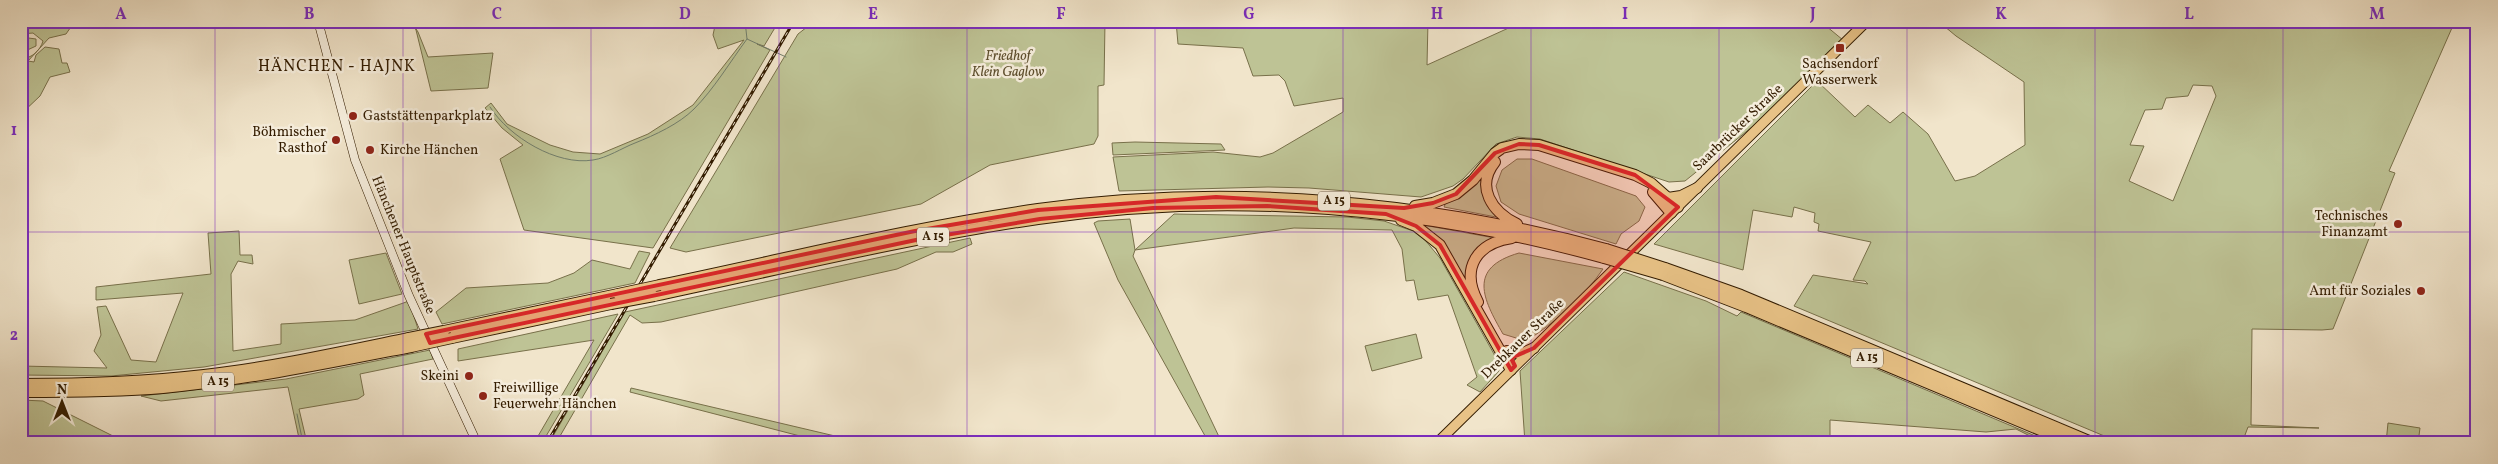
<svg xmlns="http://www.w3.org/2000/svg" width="2498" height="464" viewBox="0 0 2498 464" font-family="Vollkorn,serif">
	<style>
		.green { fill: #bec395; stroke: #78704a; fill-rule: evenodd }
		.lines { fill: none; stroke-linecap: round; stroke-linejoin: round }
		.stream { stroke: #717e6c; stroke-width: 1 }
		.secondary-casing { stroke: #331c00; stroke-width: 9 }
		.primary-casing { stroke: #331c00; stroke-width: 11 }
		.motorway-casing { stroke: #331c00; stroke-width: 12 }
		.secondary { stroke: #f6eedd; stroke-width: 8 }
		.primary { stroke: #e8c286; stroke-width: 9 }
		.motorway { stroke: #e8c286; stroke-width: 10 }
		.rail-casing { stroke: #331c00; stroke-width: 3 }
		.rail { stroke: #f6eedd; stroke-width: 1; stroke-dasharray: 4; stroke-linecap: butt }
		.motorway-bridge-casing { stroke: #331c00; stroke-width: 12; stroke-linecap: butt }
		.motorway-bridge { stroke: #e8c286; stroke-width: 10 }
		.marked { fill: #d62828; fill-opacity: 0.2; stroke: #d62828; stroke-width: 4; stroke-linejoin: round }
		.grid { fill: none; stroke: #7b2cbf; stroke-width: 1; stroke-opacity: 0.55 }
		.poi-dot { fill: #8f2418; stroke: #f6eedd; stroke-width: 2 }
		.labels { text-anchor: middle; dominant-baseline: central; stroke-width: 5; stroke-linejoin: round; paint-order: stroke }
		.shield { fill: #f6eedd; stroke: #6e5b42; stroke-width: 1 }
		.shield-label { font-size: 12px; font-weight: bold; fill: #331c00 }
		.park-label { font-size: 14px; font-style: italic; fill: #5d4e2d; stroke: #f6eedd }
		.poi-label { font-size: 14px; fill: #331c00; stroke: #f6eedd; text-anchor: end }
		.street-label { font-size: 14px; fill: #331c00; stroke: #f6eedd }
		.quarter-label { font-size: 16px; letter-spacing: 1px; fill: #331c00; stroke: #f6eedd }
		.neatline { fill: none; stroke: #7b2cbf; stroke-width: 2 }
		.grid-label { font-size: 16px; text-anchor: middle; font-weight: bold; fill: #7b2cbf }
	</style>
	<rect width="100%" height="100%" fill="#f1e5cb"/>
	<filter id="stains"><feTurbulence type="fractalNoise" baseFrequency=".004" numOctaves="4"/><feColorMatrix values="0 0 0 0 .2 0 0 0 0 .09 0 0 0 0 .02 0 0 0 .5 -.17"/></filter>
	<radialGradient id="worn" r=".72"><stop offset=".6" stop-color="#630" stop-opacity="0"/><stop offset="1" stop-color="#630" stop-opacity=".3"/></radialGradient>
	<!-- green -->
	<path class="green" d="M21 21H75L66 34 49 38 28 61 34 62 36 55 45 47 59 49 62 63H67L70 72 50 77 40 96 21 114V59C32 58 40 51 43 41L33 33 21 34Z
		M411 21 418 32 428 57 493 53 488 88 431 91 416 30Z
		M716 21H779L764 46 757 44 770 50 653 248 524 230 500 159 523 145 502 128 485 108 491 103 507 124 550 145 573 152 600 154 648 134 693 105 744 40 718 49 713 35Z
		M809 21H1105L1104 85 1098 86V136L1094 144 990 165 921 204 686 252 670 248 798 34 807 27Z
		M1176 21H1428L1427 65 1524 21H1820L1843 40 1757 123 1685 181 1669 182 1540 139 1517 137 1496 144 1463 179 1453 186 1421 197 1309 188 1268 187 1119 191 1113 157 1213 152 1260 157 1273 153 1343 112V98L1294 106 1285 81 1279 75 1253 76 1243 48 1178 44Z
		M1938 21H2455L2389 171 2395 173 2333 329 2322 330 2252 329 2251 425 2319 428 2248 427 2242 443H2121L1794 306 1813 275 1868 284 1865 281 1853 280 1871 242 1818 231 1819 224 1814 222 1815 213 1794 207 1792 217 1753 210 1743 270 1654 244 1817 81 1855 117 1868 105 1890 123 1903 112 1928 134 1955 181 1975 176 2025 145 2024 82 1956 36ZM2193 85 2212 86 2216 96 2173 201 2129 181 2144 146 2130 145 2145 110 2162 109 2166 98 2188 96Z
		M21 37 36 39V46L21 53Z
		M1135 142 1221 144 1225 150 1113 155 1112 143Z
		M1517 159H1532L1636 196 1645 207 1639 221 1621 234 1616 244 1519 214 1501 202 1496 186 1502 170Z
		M1483 175 1485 200 1496 217 1444 207 1446 202Z
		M1174 214 1347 217 1384 221 1413 231 1425 240 1440 258 1494 354 1499 371 1480 392 1467 385 1477 377 1448 295 1418 300 1414 280 1406 281 1402 249 1392 230 1294 228 1135 250 1133 256 1222 443H1209L1118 280 1094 223 1098 221 1130 219 1135 250Z
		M1423 225 1495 238C1476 245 1468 261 1465 281L1440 240Z
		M239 231 240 255H252L253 264 238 261 231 274 233 351 281 344V324L355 320 409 301 418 329 204 367 111 376 21 375V366L107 368 94 351 101 335 97 307 106 306 131 360 156 362 183 293 96 300V287L211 274 208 233Z
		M970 238 972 244 953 252H936L897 269 661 322 642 323 630 315 556 443H549L625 312Z
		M639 251 650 253 635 283 442 324 436 312 466 288 548 283 574 273 592 260 630 269Z
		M386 253 402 294 359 304 349 260Z
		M1519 253 1603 269C1584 297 1555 323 1526 341L1503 334C1483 299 1467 268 1519 253Z
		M1624 272 1706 301 1737 316 1741 312 2052 443H2044L2016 429 1986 432 1830 420V443H1525L1520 371Z
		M618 314 542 443H534L594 340 458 361V349Z
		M1416 334 1422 358 1372 371 1365 346Z
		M430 350 433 359 360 374 364 395 358 399 299 409 307 443H300L288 387 161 401 141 396 286 379Z
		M631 388 835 436 834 443H827L630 392Z
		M21 400 43 401 127 443H21Z
		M2388 423 2420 428 2418 443H2386Z"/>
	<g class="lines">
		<!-- stream -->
		<path class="stream" d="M745 21 747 39 786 57
			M490 107C509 137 557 166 593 160 607 158 622 148 635 143 655 135 679 124 694 109 714 89 730 62 747 39
			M297 414 303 443"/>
		<defs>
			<path id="secondary" d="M318 21 355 160 409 296 477 443"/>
			<path id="primary" d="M1437 443 1867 21"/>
			<path id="motorway" d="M1495 162C1475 187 1492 212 1517 224
				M1653 192 1671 213
				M1668 198 1681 196 1697 188
				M1415 206 1433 203 1456 194 1473 180 1495 153 1502 148 1519 144 1539 145 1635 175 1651 183 1678 207
				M1401 220 1416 226 1440 245 1511 370
				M1665 268 1741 295 2094 443
				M1663 275 1746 307 2071 443
				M660 285C786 259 911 227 1038 209 1229 183 1421 200 1606 249
				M654 296C781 269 909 238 1038 219 1228 191 1420 207 1604 258
				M1478 302C1460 268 1477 243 1512 238
				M444 331 618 294
				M452 338 611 304
				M1507 351 1521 354 1534 348
				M21 384C82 384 143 382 204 375 273 367 341 352 409 338
				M21 392C68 392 116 392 163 388 246 380 329 363 411 347"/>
		</defs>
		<!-- secondary casing -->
		<use href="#secondary" class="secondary-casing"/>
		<!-- primary casing -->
		<use href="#primary" class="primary-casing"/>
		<!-- motorway casing -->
		<use href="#motorway" class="motorway-casing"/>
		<!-- secondary -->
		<use href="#secondary" class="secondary"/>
		<!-- primary -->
		<use href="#primary" class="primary"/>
		<!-- motorway -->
		<use href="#motorway" class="motorway"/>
		<defs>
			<path id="rail" d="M547 443 794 21"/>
		</defs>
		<!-- rail casing -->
		<use href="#rail" class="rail-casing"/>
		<!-- rail -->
		<use href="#rail" class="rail"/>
		<defs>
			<path id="motorway-bridge" d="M1606 249 1665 268
				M1604 258 1663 275
				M618 294 660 285
				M611 304 654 296
				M409 338 444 331
				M411 347 452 338"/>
		</defs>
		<!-- motorway-bridge casing -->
		<use href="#motorway-bridge" class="motorway-bridge-casing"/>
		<!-- motorway-bridge -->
		<use href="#motorway-bridge" class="motorway-bridge"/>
	</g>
	<!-- marked area -->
	<path class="marked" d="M1519 144 1539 145 1635 175 1678 207 1534 348 1511 358 1515 366 1511 370 1440 245 1416 226 1386 214 1267 206 1153 208 1040 219 916 240 430 343 426 334 915 231 1038 210 1216 197 1404 208 1433 203 1456 194 1495 153Z"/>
	<!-- grid -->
	<path class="grid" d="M215 21V443M403 21V443M591 21V443M779 21V443M967 21V443M1155 21V443M1343 21V443M1531 21V443M1719 21V443M1907 21V443M2095 21V443M2283 21V443M21 232H2477"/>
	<!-- markers -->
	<g class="poi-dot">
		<rect x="1835" y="43" width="10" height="10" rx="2.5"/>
		<circle cx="353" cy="116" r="5"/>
		<circle cx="336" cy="140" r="5"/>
		<circle cx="370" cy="150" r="5"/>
		<circle cx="2398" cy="224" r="5"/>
		<circle cx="2421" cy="291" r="5"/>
		<circle cx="469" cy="376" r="5"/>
		<circle cx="483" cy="396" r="5"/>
	</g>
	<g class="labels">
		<!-- shield labels -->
		<g class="shield">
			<rect x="1318" y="191.5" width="32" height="19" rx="4"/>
			<rect x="917" y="227.5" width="32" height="19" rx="4"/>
			<rect x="1851" y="348.5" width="32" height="19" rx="4"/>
			<rect x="202" y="372.5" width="32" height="19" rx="4"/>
		</g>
		<g class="shield-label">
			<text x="1334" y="201">A 15</text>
			<text x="933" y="237">A 15</text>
			<text x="1867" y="358">A 15</text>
			<text x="218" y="382">A 15</text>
		</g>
		<!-- park labels -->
		<g class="park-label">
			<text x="1008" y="56">Friedhof<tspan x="1008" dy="16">Klein Gaglow</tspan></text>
		</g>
		<!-- poi labels -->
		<g class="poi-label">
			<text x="1840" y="64" text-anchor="middle">Sachsendorf<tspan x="1840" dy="16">Wasserwerk</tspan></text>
			<text x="363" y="116" text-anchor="start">Gaststättenparkplatz</text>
			<text x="326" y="132">Böhmischer<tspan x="326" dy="16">Rasthof</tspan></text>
			<text x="380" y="150" text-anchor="start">Kirche Hänchen</text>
			<text x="2388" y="216">Technisches<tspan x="2388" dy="16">Finanzamt</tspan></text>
			<text x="2411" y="291">Amt für Soziales</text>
			<text x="459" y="376">Skeini</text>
			<text x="493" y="388" text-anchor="start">Freiwillige<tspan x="493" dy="16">Feuerwehr Hänchen</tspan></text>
		</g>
		<!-- street labels -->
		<g class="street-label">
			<text transform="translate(1738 128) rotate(-44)">Saarbrücker Straße</text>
			<text transform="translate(403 245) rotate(68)">Hänchener Hauptstraße</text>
			<text transform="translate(1523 339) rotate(-44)">Drebkauer Straße</text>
		</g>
		<!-- quarter labels -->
		<g class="quarter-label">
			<text x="337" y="67">HÄNCHEN - HAJNK</text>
		</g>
	</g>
	<!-- margin -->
	<rect width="2498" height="464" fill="none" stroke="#f1e5cb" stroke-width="55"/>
	<!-- north arrow -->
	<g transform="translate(62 402)" stroke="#f6eedd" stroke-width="4" paint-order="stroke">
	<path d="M0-4L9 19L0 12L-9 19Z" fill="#331c00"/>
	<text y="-8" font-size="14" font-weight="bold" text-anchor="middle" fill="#331c00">N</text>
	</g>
	<rect x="28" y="28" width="2442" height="408" class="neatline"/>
	<g class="grid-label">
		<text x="121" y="19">A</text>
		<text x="309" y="19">B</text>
		<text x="497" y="19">C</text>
		<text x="685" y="19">D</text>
		<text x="873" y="19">E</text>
		<text x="1061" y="19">F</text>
		<text x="1249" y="19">G</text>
		<text x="1437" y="19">H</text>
		<text x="1625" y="19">I</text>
		<text x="1813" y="19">J</text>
		<text x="2001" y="19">K</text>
		<text x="2189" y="19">L</text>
		<text x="2377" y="19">M</text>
		<text x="14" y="135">1</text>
		<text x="14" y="340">2</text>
	</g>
	<rect width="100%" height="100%" filter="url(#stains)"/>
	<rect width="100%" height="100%" fill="url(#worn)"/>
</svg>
